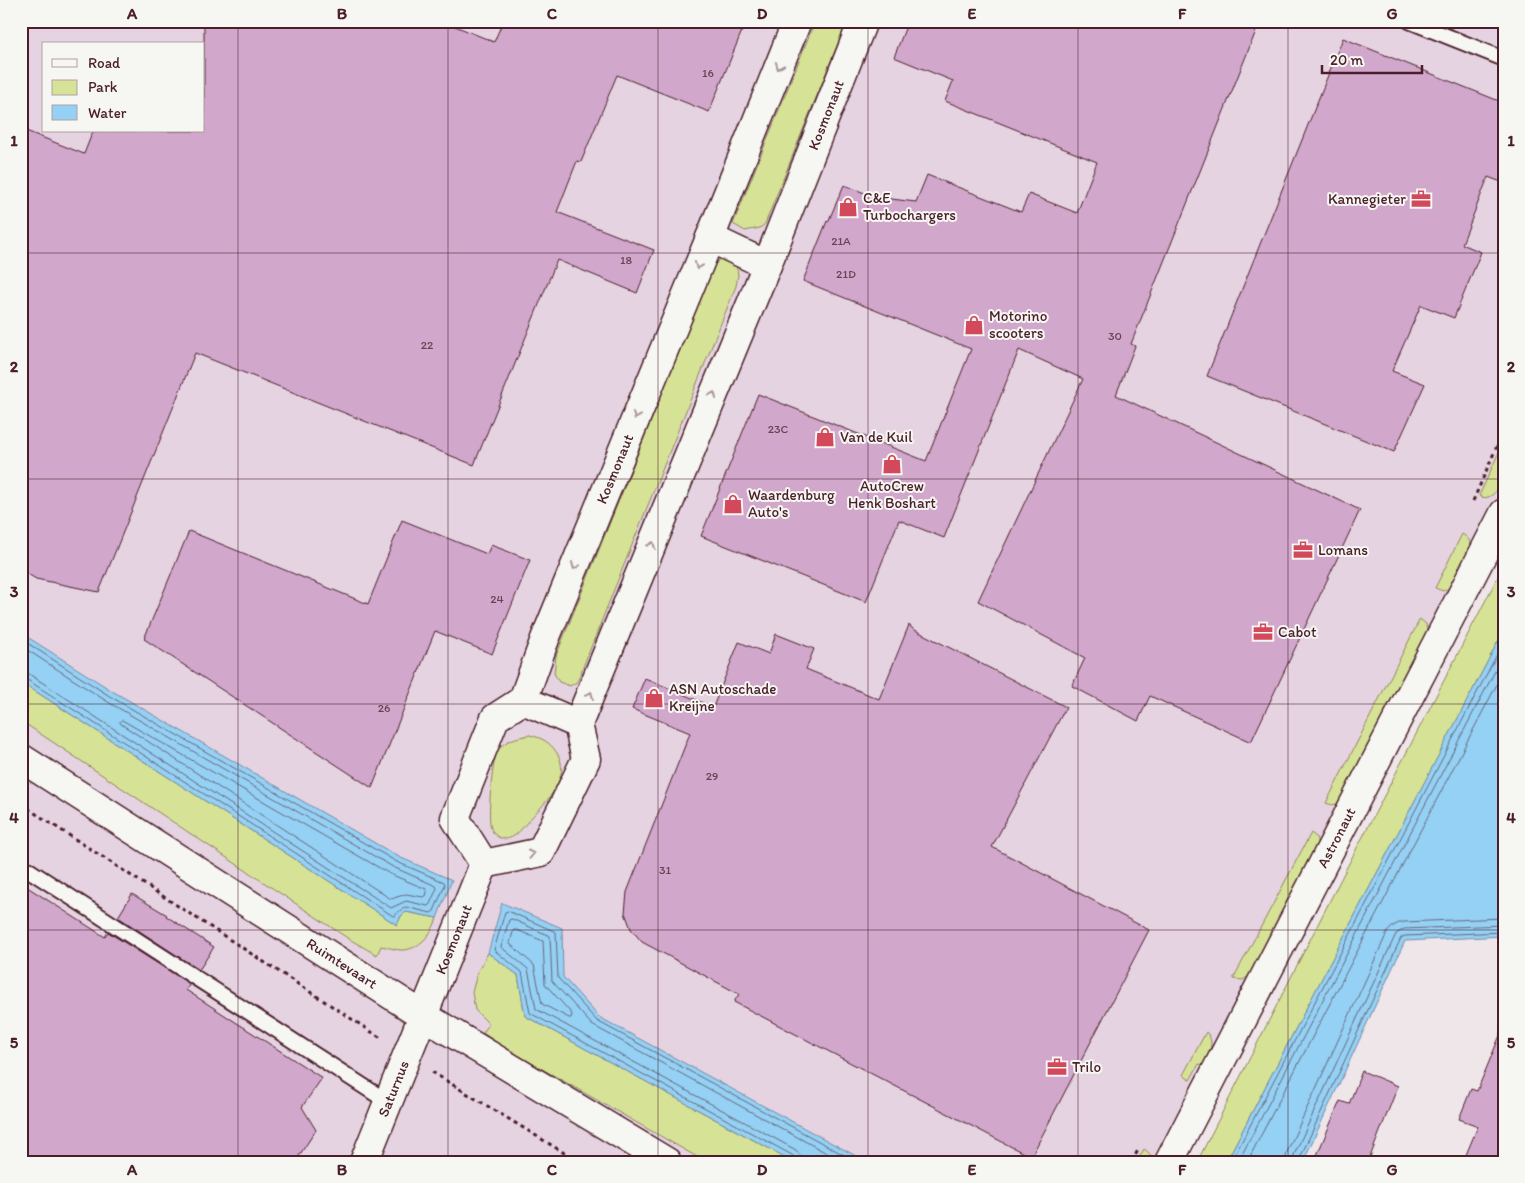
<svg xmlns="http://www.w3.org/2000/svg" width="1525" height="1183" viewBox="0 0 1525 1183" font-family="Itim,sans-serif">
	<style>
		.built { fill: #e6d3e1; fill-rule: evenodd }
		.green { fill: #d6e396; stroke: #908160 }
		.water { fill: #94d1f4; stroke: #768aa4 }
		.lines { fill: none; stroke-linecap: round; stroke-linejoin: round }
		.shore { stroke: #68667b; stroke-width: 1 }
		.building { fill: #d1a7cc; stroke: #4a1f2b }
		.lane-casing { stroke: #4a1f2b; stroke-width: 18 }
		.street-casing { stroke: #4a1f2b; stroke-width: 31 }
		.path { stroke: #4a1f2b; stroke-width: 3; stroke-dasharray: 4 4; stroke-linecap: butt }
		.lane { stroke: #f6f6f2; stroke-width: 14 }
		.street { stroke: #f6f6f2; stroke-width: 28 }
		.oneway { stroke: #a99598 }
		.grid { fill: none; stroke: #4a1f2b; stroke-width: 1; stroke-opacity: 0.55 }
		.labels { text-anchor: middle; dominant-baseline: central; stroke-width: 4; stroke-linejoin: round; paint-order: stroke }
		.number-label { font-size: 12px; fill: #6c4153 }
		.street-label { font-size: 15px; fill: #4a1f2b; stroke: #f6f6f2 }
		.poi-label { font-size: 15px; fill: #4a1f2b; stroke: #f6f6f2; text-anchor: start }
		.neatline { fill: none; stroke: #4a1f2b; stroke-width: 2 }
		.grid-label { font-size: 16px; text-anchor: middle; font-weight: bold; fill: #4a1f2b }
	</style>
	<rect width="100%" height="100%" fill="#efe6ea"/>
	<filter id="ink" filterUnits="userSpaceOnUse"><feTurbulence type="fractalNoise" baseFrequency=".02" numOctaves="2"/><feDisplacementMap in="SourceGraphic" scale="10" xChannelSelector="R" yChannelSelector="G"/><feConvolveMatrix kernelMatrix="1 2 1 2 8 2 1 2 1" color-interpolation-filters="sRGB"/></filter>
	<g filter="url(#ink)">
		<!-- built -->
		<path class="built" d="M21 21H1504V502L1166 1162H21ZM44 44H204V131H44Z"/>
		<!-- green -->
		<path class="green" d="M815 21H847L765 224 760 228 745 231 733 224Z
			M722 257 736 263 738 275 736 286 577 682 570 686 559 682 554 673 556 656 714 265Z
			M1504 441C1504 451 1505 463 1504 473 1502 485 1492 503 1479 496Z
			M1462 534C1468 538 1471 540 1470 548 1465 557 1455 586 1446 590 1442 592 1439 589 1435 588Z
			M1504 565V630L1466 703 1226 1162H1197L1345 871Z
			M1420 619 1426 624 1427 633 1343 800C1336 805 1333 806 1326 803Z
			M21 682 397 925 401 916 406 912 437 918C432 934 419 950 402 950 395 950 388 947 381 946L377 955 349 939 21 721Z
			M530 735C542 738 550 742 557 753 572 777 546 802 531 818 525 824 519 834 512 837 502 842 494 836 491 828 487 819 492 762 497 752 503 740 518 737 530 735Z
			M1311 833 1316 837 1318 845 1252 974 1243 980 1233 979Z
			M488 953 518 975 525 1016 794 1162H706L500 1045 483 1033 489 1024 475 1010 472 992 478 971Z
			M1206 1032C1216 1042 1209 1054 1203 1065L1199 1064 1190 1080 1183 1075Z
			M1144 1149C1149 1152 1152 1156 1151 1162H1137Z"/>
		<!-- water -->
		<path class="water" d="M1504 630V857L1502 883 1504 886V936L1405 941 1303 1162H1226Z
			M21 633 114 692 399 857 452 880 437 918 406 912 401 916 397 925 21 682Z
			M502 903 562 928 563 977 599 1017 841 1148 868 1162H794L525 1016 518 975 488 953Z"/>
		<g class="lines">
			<!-- shore -->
			<path class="shore" d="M21 639 111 697 397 862 444 882 445 885 434 911 431 913 406 907 398 912 395 916H393L26 679 21 678
				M21 646 108 702 393 867 436 886 437 888 430 904 428 906 406 901 391 908 29 674 21 672
				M122 720 390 874 426 889 427 892 426 896 423 897 406 894 391 899 121 724 120 722Z
				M514 930H517L543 941 545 984 572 1014 571 1018H569L542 1004 534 965 510 944Z
				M795 1162V1158L792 1155 530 1013 522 972 494 950 505 912 508 911 556 932 558 978 597 1021 857 1162
				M802 1162 800 1155 796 1150 536 1009 528 969 501 947 509 920 512 919 550 936 552 981 592 1025 843 1162
				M1231 1162 1504 641
				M1238 1162 1504 654
				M1247 1162 1504 671
				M1285 1162 1287 1152 1387 933C1391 927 1396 923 1404 922L1504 918
				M1293 1162 1294 1155 1396 934 1404 929 1504 925
				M1299 1162 1300 1158 1401 938 1405 936 1504 932"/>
		</g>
		<!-- building -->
		<path class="building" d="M204 21H443L494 42 503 21H746L709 112 617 75 581 162 577 161 557 212 654 250 637 293 557 260 474 465 195 353 99 592 36 579 21 570V129L84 154 93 131H204Z
			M908 21H1260L1131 344 1135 346 1116 395 1360 510 1251 742 1150 696 1138 721 1072 686 1085 658 978 601 1083 379 1019 350 944 538 899 520 866 602 701 536 758 394 926 461 971 349 803 281 827 221 828 222 844 185 875 197 916 202 927 175 1021 212 1029 194 1077 213 1097 162 945 101 953 81 894 57Z
			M1343 38 1504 103V183L1488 177 1462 244 1481 252 1454 318 1421 305 1392 371 1425 384 1394 452 1207 376Z
			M402 520 487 554 491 545 530 560 492 654 435 631 372 788 144 639 189 531 368 604Z
			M909 625 913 629 1066 707 992 847 1149 930 1031 1157 734 1002 739 994 642 942 631 929 625 913 627 892 690 733 632 709 645 678 713 707 739 642 769 654 776 634 814 649 806 669 879 699Z
			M21 883 105 937 108 932 190 984 186 990 322 1078 302 1107 316 1130 295 1162H21Z
			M132 894 167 915 166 916 214 947 199 970 118 917Z
			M1503 1028H1504V1162H1463L1478 1126 1459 1119 1471 1089 1477 1091Z
			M1362 1071 1398 1086 1368 1162H1314L1340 1101 1349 1104Z"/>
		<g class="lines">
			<defs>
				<path id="lane" d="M1409 21 1504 59
					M21 865 388 1102"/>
				<g id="street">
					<path d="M710 238 767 265"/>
					<path d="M523 700 578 724"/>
					<path id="s1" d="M21 758 424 1016 667 1162"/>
					<path id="s2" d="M484 864 541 852 586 759 578 724 767 265 863 21"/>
					<path id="s3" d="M484 864 455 818 495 718 523 700 545 639 710 238 797 21"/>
					<path id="s4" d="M364 1162 484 864"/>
					<path id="s5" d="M1169 1162 1504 513"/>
				</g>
			</defs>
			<!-- lane casing -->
			<use href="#lane" class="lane-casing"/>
			<!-- street casing -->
			<use href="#street" class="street-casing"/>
			<!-- path -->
			<path class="path" d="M1473 501 1504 430
				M21 804 381 1038
				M432 1072 579 1162
				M1132 1162 1139 1148"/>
			<!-- lane -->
			<use href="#lane" class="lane"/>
			<!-- street -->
			<use href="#street" class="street"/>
		</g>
		<!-- one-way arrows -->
		<defs><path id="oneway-chevron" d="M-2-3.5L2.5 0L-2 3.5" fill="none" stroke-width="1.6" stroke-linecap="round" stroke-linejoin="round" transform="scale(1.25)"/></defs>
		<g class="oneway">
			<use href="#oneway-chevron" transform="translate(779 66) rotate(112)"/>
			<use href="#oneway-chevron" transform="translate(698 266) rotate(112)"/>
			<use href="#oneway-chevron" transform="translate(713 395) rotate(-68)"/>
			<use href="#oneway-chevron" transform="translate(636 416) rotate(112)"/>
			<use href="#oneway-chevron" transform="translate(652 545) rotate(-68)"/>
			<use href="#oneway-chevron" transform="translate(575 566) rotate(112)"/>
			<use href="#oneway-chevron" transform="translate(590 695) rotate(-68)"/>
			<use href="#oneway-chevron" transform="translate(531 854) rotate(-12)"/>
		</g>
	</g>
	<!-- grid -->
	<path class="grid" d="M238 21V1162M448 21V1162M658 21V1162M868 21V1162M1078 21V1162M1288 21V1162M21 253H1504M21 479H1504M21 704H1504M21 930H1504"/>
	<!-- icons -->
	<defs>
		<symbol id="office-bare" viewBox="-9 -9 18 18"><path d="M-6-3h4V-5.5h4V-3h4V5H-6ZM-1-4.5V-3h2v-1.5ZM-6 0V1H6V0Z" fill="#d1495b" stroke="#f6f6f2" stroke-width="2.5" paint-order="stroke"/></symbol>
		<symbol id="shop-bare" viewBox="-9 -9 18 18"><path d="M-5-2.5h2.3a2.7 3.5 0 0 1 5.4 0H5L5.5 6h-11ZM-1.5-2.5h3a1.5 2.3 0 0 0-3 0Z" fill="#d1495b" stroke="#f6f6f2" stroke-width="2.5" paint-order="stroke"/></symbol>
	</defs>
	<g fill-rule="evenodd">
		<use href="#office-bare" x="1407" y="185" width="28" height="28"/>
		<use href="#shop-bare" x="834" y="193" width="28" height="28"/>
		<use href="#shop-bare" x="960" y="311" width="28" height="28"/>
		<use href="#shop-bare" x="811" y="423" width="28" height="28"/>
		<use href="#shop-bare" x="878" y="450" width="28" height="28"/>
		<use href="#shop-bare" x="719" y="490" width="28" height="28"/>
		<use href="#office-bare" x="1289" y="536" width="28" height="28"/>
		<use href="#office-bare" x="1249" y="618" width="28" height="28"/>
		<use href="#shop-bare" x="640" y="684" width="28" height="28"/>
		<use href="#office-bare" x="1043" y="1053" width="28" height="28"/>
	</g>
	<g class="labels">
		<!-- number labels -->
		<g class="number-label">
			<text x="708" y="73">16</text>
			<text x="841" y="241">21A</text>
			<text x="626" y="260">18</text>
			<text x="846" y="274">21D</text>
			<text x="1115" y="336">30</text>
			<text x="427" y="345">22</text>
			<text x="778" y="429">23C</text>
			<text x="497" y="599">24</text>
			<text x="384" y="708">26</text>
			<text x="712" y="776">29</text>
			<text x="665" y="870">31</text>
		</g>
		<!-- street labels -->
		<g class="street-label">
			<text stroke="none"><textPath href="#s2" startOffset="855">Kosmonaut</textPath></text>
			<text stroke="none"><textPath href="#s3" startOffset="444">Kosmonaut</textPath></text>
			<text stroke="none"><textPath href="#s5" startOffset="365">Astronaut</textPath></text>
			<text stroke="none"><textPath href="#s4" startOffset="240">Kosmonaut</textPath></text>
			<text stroke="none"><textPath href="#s1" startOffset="381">Ruimtevaart</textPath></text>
			<text stroke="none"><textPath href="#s4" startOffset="79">Saturnus</textPath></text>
		</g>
		<!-- poi labels -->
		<g class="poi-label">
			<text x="863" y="198">C&amp;E<tspan x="863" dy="17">Turbochargers</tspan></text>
			<text x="1406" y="199" text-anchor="end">Kannegieter</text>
			<text x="989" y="316">Motorino<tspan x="989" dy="17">scooters</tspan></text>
			<text x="840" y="437">Van de Kuil</text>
			<text x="892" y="486" text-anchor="middle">AutoCrew<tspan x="892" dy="17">Henk Boshart</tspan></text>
			<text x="748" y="495">Waardenburg<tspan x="748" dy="17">Auto's</tspan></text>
			<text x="1318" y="550">Lomans</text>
			<text x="1278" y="632">Cabot</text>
			<text x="669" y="689">ASN Autoschade<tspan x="669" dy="17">Kreijne</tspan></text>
			<text x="1072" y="1067">Trilo</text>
		</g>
	</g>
	<!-- margin -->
	<rect width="1525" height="1183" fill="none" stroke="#f6f6f2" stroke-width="55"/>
	<!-- legend -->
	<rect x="42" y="42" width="162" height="90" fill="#f6f6f2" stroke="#b1a0a2"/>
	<rect x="52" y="59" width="25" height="8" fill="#f6f6f2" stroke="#b1a0a2"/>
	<text x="88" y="68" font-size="15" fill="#4a1f2b">Road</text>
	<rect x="52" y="80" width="25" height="15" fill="#d6e396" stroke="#b1a0a2"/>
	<text x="88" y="92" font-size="15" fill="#4a1f2b">Park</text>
	<rect x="52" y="105" width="25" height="15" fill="#94d1f4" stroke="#b1a0a2"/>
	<text x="88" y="118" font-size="15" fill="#4a1f2b">Water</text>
	<!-- scale -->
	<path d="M1322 65v8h100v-8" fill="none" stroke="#4a1f2b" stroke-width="2.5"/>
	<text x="1330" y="65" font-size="15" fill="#4a1f2b" stroke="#f6f6f2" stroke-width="4" paint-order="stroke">20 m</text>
	<rect x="28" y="28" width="1470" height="1128" class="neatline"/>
	<g class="grid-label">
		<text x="132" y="19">A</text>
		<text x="342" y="19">B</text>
		<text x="552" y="19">C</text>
		<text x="762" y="19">D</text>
		<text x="972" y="19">E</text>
		<text x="1182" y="19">F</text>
		<text x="1392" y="19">G</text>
		<text x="14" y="146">1</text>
		<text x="1511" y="146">1</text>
		<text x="14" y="372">2</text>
		<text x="1511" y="372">2</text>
		<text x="14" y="597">3</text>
		<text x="1511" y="597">3</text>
		<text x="14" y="823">4</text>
		<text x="1511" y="823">4</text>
		<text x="14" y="1048">5</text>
		<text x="1511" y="1048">5</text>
		<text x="132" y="1175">A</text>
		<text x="342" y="1175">B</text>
		<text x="552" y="1175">C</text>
		<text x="762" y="1175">D</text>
		<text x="972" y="1175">E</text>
		<text x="1182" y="1175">F</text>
		<text x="1392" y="1175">G</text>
	</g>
</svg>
